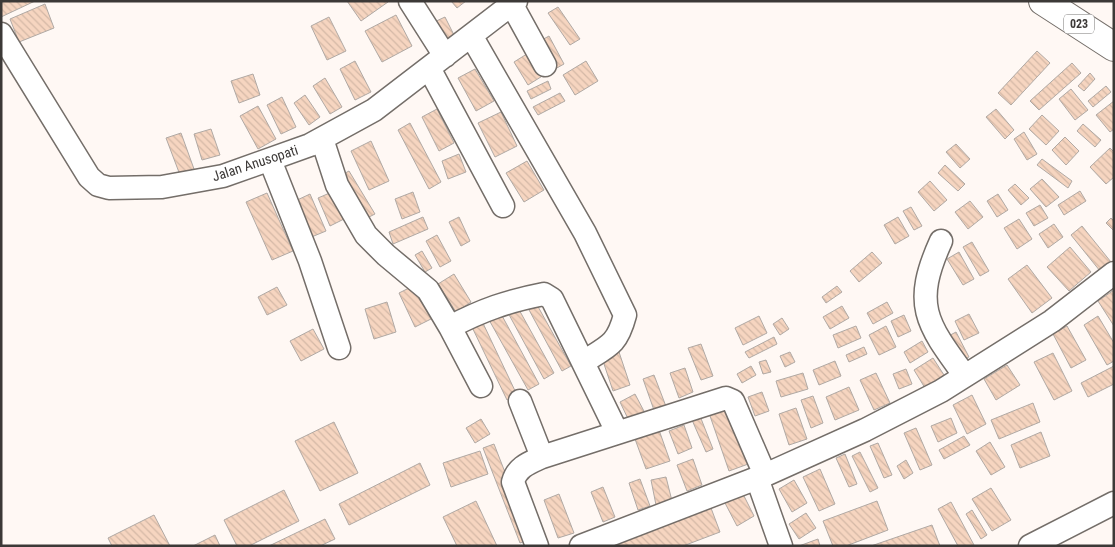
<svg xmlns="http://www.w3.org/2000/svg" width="1115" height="547" viewBox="0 0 1115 547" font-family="'Roboto Condensed',sans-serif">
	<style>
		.building { fill: url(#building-back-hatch); stroke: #b0a9a4 }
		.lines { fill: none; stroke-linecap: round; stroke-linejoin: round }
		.street-casing { stroke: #746e69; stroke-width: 25 }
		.primary-casing { stroke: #746e69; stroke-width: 30 }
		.street { stroke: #fff; stroke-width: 22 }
		.primary { stroke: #fff; stroke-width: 28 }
		.labels { text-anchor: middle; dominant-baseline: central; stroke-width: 5; stroke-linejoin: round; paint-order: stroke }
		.shield { fill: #fff; stroke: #767473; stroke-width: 1 }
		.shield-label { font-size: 12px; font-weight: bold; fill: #3c3937 }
		.street-label { font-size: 14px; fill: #3c3937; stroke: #fff }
	</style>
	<defs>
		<pattern id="building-back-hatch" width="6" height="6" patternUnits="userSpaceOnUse" patternTransform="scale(1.25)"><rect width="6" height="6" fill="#f6d5c0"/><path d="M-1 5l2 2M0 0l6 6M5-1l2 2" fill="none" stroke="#d4b8a6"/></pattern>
	</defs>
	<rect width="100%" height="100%" fill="#fff8f4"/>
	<!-- building -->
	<path class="building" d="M1 1H35L1 17Z
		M347 1H388V2L361 21Z
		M451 1H466L457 8Z
		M45 4 54 28 19 42 10 19Z
		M558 7 580 39 570 45 548 13Z
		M396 15 412 46 382 62 365 31Z
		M329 17 346 51 327 60 311 26Z
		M445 17 455 37 442 44 432 23Z
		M549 36 564 64 555 69 540 41Z
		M1037 51 1050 63 1011 105 998 93Z
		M530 52 544 75 528 85 514 62Z
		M355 61 371 92 355 100 340 69Z
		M586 61 598 81 575 95 563 75Z
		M1072 63 1081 73 1039 110 1030 101Z
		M475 69 494 101 476 111 458 78Z
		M1090 73 1095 79 1084 91 1078 86Z
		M253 74 260 95 239 103 231 81Z
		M325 78 342 107 330 114 313 86Z
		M548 81 551 89 531 99 527 91Z
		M1106 86 1111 92 1093 107 1088 101Z
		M1071 89 1088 110 1075 120 1059 99Z
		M560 93 565 101 538 115 533 107Z
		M305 95 320 117 309 125 294 103Z
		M282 97 296 127 281 134 267 105Z
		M1114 101V129L1110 132 1096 115Z
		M258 106 276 139 258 149 240 116Z
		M437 109 454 143 439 151 422 117Z
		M996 109 1014 130 1005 139 986 117Z
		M501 112 517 146 495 157 478 123Z
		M1042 115 1059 131 1046 145 1029 129Z
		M410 123 441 182 429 189 398 130Z
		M1083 124 1101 140 1095 147 1077 131Z
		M211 129 220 155 202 160 194 134Z
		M1024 132 1037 154 1027 160 1014 139Z
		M181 133 194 169 180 175 166 138Z
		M1065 137 1079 151 1066 165 1052 150Z
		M371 141 389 181 369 190 351 151Z
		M956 144 970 159 960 168 946 152Z
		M1110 148 1114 152V177L1106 184 1090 167Z
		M459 154 466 172 448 179 442 161Z
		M1042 159 1072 181 1068 188 1037 165Z
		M527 161 544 190 524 202 506 173Z
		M945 165 965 184 958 191 938 173Z
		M349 171 375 214 363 220 338 177Z
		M1042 179 1059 197 1046 207 1030 189Z
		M930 181 947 200 934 211 918 192Z
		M1015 184 1029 198 1021 205 1008 190Z
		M1080 191 1086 201 1064 215 1058 205Z
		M332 192 344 219 330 226 318 198Z
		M413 192 420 212 402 219 395 199Z
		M267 193 293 251 272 260 246 202Z
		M310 194 326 231 309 238 293 202Z
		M998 194 1008 210 997 217 987 201Z
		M970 201 983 217 968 229 955 212Z
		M1040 205 1048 218 1034 226 1026 213Z
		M911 207 922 226 914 230 903 211Z
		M423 217 428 229 393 244 389 232Z
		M459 217 470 241 461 246 449 222Z
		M898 217 909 236 895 244 884 225Z
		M1111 218 1114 221V231L1106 223Z
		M1019 219 1032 239 1017 249 1004 228Z
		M1054 224 1063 237 1048 248 1039 234Z
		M1082 226 1111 262 1100 271 1071 235Z
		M437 235 451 261 440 267 426 241Z
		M972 242 989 271 980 276 963 247Z
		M1070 247 1091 272 1069 291 1047 267Z
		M422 251 432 268 425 272 415 255Z
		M872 252 882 263 859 282 850 271Z
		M959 252 974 279 963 285 947 259Z
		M1027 265 1052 298 1032 313 1008 279Z
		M454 274 471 302 456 312 438 284Z
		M417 284 433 318 415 327 399 293Z
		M837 286 842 292 826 303 822 297Z
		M277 287 287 305 267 315 258 297Z
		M1114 290V326L1098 301Z
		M387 302 396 332 374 339 365 309Z
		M887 302 893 313 873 324 867 313Z
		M536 303 571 366 562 371 528 308Z
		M517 306 554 373 544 379 507 311Z
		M842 306 849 318 830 329 823 317Z
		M500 312 539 384 528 390 488 318Z
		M969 314 979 333 964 340 955 321Z
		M904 315 911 331 898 337 891 321Z
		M759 316 767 333 743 345 735 328Z
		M1098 316 1114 343V361L1107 365 1084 325Z
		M782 318 789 329 780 335 773 324Z
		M481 319 517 395 507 400 471 325Z
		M856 326 861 338 838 348 833 335Z
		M886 326 896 347 879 355 869 335Z
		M1067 326 1086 360 1071 368 1053 334Z
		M313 329 324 349 301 361 290 341Z
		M956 332 969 357 957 363 943 339Z
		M774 337 777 344 749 358 745 352Z
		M922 341 928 352 910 363 904 352Z
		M701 344 713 376 701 380 688 348Z
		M864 347 867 354 849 362 846 355Z
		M619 352 630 385 613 391 602 358Z
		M790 352 795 362 785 367 780 356Z
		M1053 353 1072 391 1054 400 1034 362Z
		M933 358 944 375 925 388 914 370Z
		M766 360 771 372 763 374 759 362Z
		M835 361 841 376 819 385 813 370Z
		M1007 365 1020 385 996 400 984 379Z
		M751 366 756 375 742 383 737 374Z
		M1114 366V384L1088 397 1081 383Z
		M685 368 693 392 679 398 670 373Z
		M906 369 912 384 899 389 893 374Z
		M803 373 808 389 781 397 776 381Z
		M876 373 890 403 874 410 860 380Z
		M654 375 667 409 655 413 643 379Z
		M849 387 859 410 835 420 826 397Z
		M762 392 769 411 755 416 748 397Z
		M635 394 646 415 630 423 620 402Z
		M972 395 986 424 967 434 953 405Z
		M813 396 823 423 811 428 801 400Z
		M1033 403 1040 422 999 439 991 420Z
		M731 405 751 463 729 471 709 413Z
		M796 408 807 439 789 445 779 414Z
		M700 416 713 449 706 452 692 420Z
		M951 418 957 433 938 442 931 426Z
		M481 419 490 434 475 443 466 428Z
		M334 422 358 473 320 491 295 441Z
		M684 425 692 448 678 454 669 431Z
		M916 428 932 465 920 470 904 433Z
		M659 430 670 461 646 469 635 439Z
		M1041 432 1050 456 1020 468 1011 445Z
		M964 436 970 445 944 459 939 450Z
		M990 442 1005 467 991 475 976 451Z
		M878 443 892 475 884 478 870 446Z
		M494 444 531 539 520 543 483 448Z
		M480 451 488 474 451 487 443 463Z
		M860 452 878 488 870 492 852 456Z
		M845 454 857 484 849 487 836 458Z
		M693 459 702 485 687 491 677 465Z
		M906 460 913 473 904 479 897 466Z
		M420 463 430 485 349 525 339 504Z
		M820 469 835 504 819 511 803 477Z
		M666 477 672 501 656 505 651 480Z
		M640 479 650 506 638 510 629 483Z
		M794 480 807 503 792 512 779 489Z
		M603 487 615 517 603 522 591 492Z
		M991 488 1011 520 992 531 972 499Z
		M284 490 299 521 249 546H237L224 520Z
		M559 494 574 533 558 538 544 500Z
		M743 494 754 516 737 526 725 503Z
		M476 501 497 546H457L443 517Z
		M877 501 888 530 846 546H833L823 521Z
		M951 502 974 545 973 546H958L938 509Z
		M711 508 720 532 683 546H608Z
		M972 510 987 535 981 539 966 514Z
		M806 513 816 528 799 539 789 524Z
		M154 515 170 546H112L108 538Z
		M325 519 335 539 320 546H269Z
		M932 525 940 546H871Z
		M215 535 220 546H193Z
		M818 539 820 546H799Z"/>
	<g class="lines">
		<defs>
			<path id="street" d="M410 1 445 56
				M512 5 545 65
				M1 34 89 177 98 185 109 188 162 187 223 176 310 145 374 110 516 1
				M472 37 585 233 625 315C617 345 609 346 583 362
				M429 68 503 206
				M322 139 337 185 366 235 386 255 428 290 450 327C482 310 508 301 544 294L552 299 617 432
				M270 160 310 261 339 348
				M941 241C912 305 926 323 965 376
				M450 327 481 386
				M520 401 542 457
				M757 478 781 546
				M537 546 513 482C517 467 529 463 542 457L726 398 733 401 765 475
				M581 546 765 475 865 430 941 391 1052 321 1114 273
				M1030 546 1114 503"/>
			<path id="primary" d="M1043 1 1114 47"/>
		</defs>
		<!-- street casing -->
		<use href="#street" class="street-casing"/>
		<!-- primary casing -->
		<use href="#primary" class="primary-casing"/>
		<!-- street -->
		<use href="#street" class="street"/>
		<!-- primary -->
		<use href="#primary" class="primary"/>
	</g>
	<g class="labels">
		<!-- shield labels -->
		<rect class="shield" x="1064" y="14.5" width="30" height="19" rx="4"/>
		<g class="shield-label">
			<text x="1079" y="24">023</text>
		</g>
		<!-- street labels -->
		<g class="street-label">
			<text transform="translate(255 163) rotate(-18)">Jalan Anusopati</text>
		</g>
	</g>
	<!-- border -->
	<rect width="1115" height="547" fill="none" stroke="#3c3937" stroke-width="5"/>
</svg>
